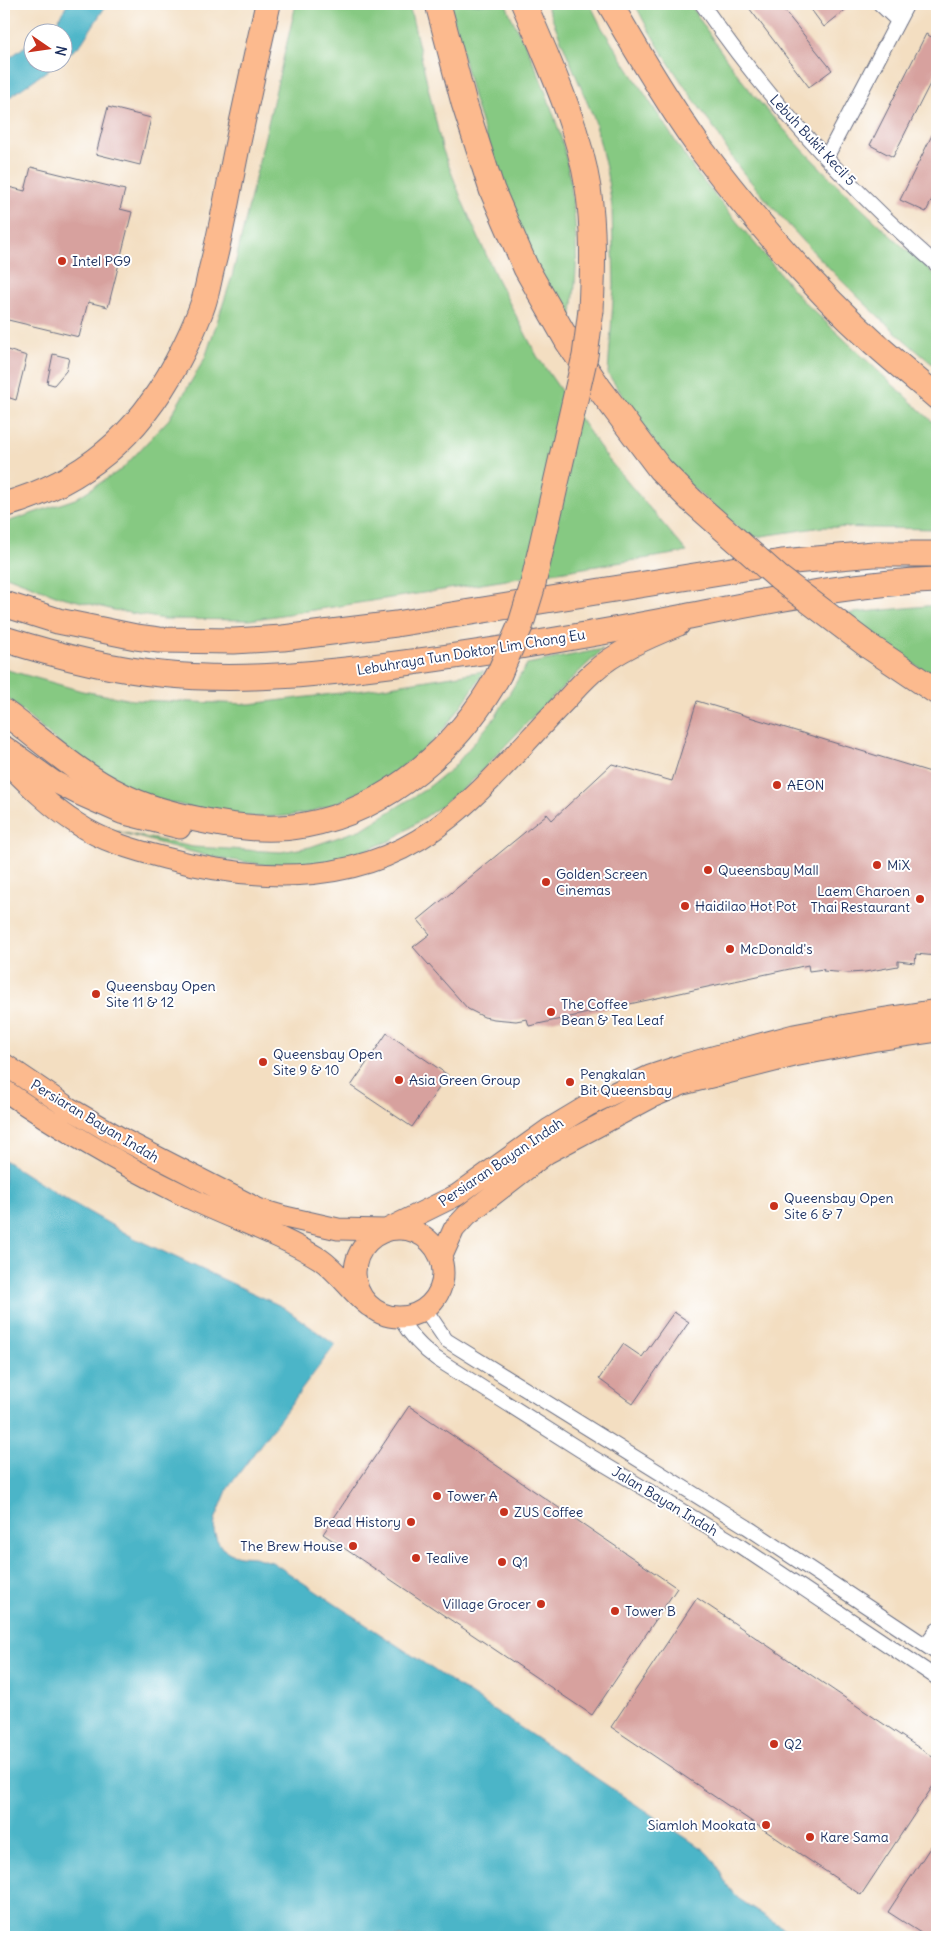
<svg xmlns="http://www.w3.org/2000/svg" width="941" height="1941" viewBox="0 0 941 1941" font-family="Delius,sans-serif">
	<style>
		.green { fill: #86c982; stroke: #507c70 }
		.water { fill: #4bb5c8; stroke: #337293 }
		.building { fill: #d7a19e }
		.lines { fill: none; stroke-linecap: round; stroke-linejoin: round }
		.street-casing { stroke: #676c81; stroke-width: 16 }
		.primary-casing { stroke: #676c81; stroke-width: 23 }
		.highway-casing { stroke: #676c81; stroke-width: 27 }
		.street { stroke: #fff; stroke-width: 14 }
		.primary { stroke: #fcba8e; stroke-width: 21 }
		.highway { stroke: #fcba8e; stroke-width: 25 }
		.highway-bridge-casing { stroke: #676c81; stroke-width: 27; stroke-linecap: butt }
		.highway-bridge { stroke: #fcba8e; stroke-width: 25 }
		.poi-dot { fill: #c8321e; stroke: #fff; stroke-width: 2 }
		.labels { text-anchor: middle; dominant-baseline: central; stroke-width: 4; stroke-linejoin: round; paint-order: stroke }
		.street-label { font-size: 14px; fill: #1b2f5e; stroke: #fff }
		.poi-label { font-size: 14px; fill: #1b2f5e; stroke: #fff; text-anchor: start }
	</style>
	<rect width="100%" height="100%" fill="#fff"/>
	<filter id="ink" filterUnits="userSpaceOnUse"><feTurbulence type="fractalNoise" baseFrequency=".02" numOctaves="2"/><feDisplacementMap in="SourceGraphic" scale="10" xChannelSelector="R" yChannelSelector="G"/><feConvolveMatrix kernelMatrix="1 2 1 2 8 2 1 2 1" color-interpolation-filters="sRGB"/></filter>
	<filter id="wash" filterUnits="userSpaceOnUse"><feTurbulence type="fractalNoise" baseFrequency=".0096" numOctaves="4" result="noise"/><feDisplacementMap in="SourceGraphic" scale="20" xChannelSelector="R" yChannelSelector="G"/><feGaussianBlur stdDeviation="1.12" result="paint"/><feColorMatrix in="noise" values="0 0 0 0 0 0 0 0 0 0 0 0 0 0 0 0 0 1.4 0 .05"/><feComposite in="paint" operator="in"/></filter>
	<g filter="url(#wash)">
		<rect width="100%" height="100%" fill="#f3dec1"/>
		<!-- green -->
		<path class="green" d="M296 4H409L442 148 463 203 497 279 537 356 608 459 687 552 249 620 163 619 114 610 58 596 4 575V523L75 499 122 469 169 419 205 358 232 277Z
			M450 4H506C512 21 521 35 529 52 541 78 551 106 560 134 571 169 578 233 576 270 575 291 572 313 569 334L512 216 474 100Z
			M546 4H590L602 28 694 170 801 299 937 426V529L822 527 749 538 671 468 608 374 614 286 612 207 606 168 595 121Z
			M635 4H690C712 39 736 75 763 106 817 168 876 224 937 277V368C868 311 803 244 745 175 732 160 723 141 712 125 684 86 656 47 635 4Z
			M937 605V678L832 615Z
			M603 649 542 707 470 783 441 806 392 840 356 854 311 866 266 865 211 857 115 831 193 847 281 852 310 847 362 829 426 789 453 768 496 716 527 664Z
			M4 669 82 691 133 700 250 704 365 690 484 671C469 695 454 718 435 739 406 769 346 804 305 813 267 821 226 816 189 807 178 804 166 802 156 799 141 794 108 778 95 769 62 748 33 721 4 695Z"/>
		<!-- water -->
		<path class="water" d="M67 4H107L81 44 63 59 62 32H45L55 26Z
			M32 41V62L58 63 4 101V62Z
			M4 1160 57 1194 136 1239 283 1307 335 1345 228 1488 215 1520 214 1531 217 1540 222 1548 230 1553 239 1556 254 1557 272 1562 704 1850C722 1867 721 1883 739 1899L797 1937H4Z"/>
		<g id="blocks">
			<!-- building -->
			<path class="building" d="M746 4H779L832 70 809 87Z
				M807 4H845L849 7 824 27Z
				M926 34 937 40V70L893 157 870 145Z
				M108 107 151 118 140 165 96 154Z
				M937 125V189L926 212 900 200Z
				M31 167 125 190 120 209 132 212 108 307 88 302 79 337 4 319V186L25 191Z
				M4 349 27 356 16 400 4 396Z
				M53 354 69 358 66 371 54 385 47 383Z
				M697 701 937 774V956L916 954 915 963 898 961V966L865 972 849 973 823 971 824 969 809 971 808 965 529 1026 527 1019 516 1021 494 1019 484 1017 468 1009 413 947 430 934 418 920 547 814 552 820 612 764 672 781Z
				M387 1033 448 1075 412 1127 351 1086Z
				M674 1312 689 1322 633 1404 599 1379 623 1344 642 1357Z
				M409 1406 677 1588 592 1715 323 1534Z
				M697 1598 937 1760V1780L861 1895 611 1727Z
				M937 1837V1937H927L888 1912Z"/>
		</g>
	</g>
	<g filter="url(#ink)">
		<use href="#blocks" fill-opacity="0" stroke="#676c81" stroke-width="1"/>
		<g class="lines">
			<defs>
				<path id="street" d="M702 4C768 100 849 188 937 265
					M880 4 898 21
					M826 158 907 4
					M425 1309 446 1340 747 1527 937 1653
					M400 1318C410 1335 420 1347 437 1359L582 1451 737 1544 937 1678
					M925 1645 937 1630"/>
				<path id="primary" d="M5 747 53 781 78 794 121 813 180 828
					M4 760C26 782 49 806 76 823 102 841 134 850 165 858 264 884 366 887 449 818 491 784 527 740 564 702 573 692 582 682 592 673 616 651 650 637 679 625
					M4 1064 69 1108 124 1140 258 1209 285 1217 338 1229 386 1230 457 1195 549 1129 589 1105 650 1076 683 1065 794 1035 873 1020 937 1010
					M4 1090C61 1130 123 1165 185 1196 229 1218 278 1233 320 1259 339 1272 351 1292 369 1306
					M355 1273a44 44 0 1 1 88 0a44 44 0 1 1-88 0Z
					M441 1258 454 1229 467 1215 547 1153 654 1096 683 1084 794 1056 876 1040 937 1031"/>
				<path id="highway" d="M438 4 464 103 492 190 526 268 568 342 599 388 660 469 690 499
					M524 4C549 63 578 124 588 188 594 229 593 269 591 310
					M610 4C638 53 667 102 700 148 752 217 810 285 874 343 894 361 916 379 937 397
					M4 505C84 482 138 436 177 362 187 343 196 325 203 304 207 292 209 279 212 267 222 229 228 191 236 152 246 103 257 53 268 4
					M4 604 58 621 136 637 159 640 234 641 283 638 396 624 782 562 874 554H937
					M4 639C55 655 107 669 161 674 244 683 329 673 412 662 503 650 594 634 684 617 768 601 851 583 937 580
					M870 647 937 692
					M4 712C42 740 78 774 121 795 144 807 171 814 196 819 232 827 269 832 305 825 388 810 460 746 499 674"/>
			</defs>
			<!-- street casing -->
			<use href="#street" class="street-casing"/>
			<!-- primary casing -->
			<use href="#primary" class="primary-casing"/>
			<!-- highway casing -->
			<use href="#highway" class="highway-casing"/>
			<!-- street -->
			<use href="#street" class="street"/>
			<!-- primary -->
			<use href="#primary" class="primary"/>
			<!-- highway -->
			<use href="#highway" class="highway"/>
			<defs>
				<path id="highway-bridge" d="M690 499 779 578 870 647
					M499 674 521 624 532 588 585 356 591 310"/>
			</defs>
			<!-- highway-bridge casing -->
			<use href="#highway-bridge" class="highway-bridge-casing"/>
			<!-- highway-bridge -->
			<use href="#highway-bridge" class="highway-bridge"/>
		</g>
	</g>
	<!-- markers -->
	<g class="poi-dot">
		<circle cx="62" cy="261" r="5"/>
		<circle cx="777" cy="785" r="5"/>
		<circle cx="877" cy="865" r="5"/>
		<circle cx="708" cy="870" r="5"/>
		<circle cx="546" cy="882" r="5"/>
		<circle cx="920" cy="899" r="5"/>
		<circle cx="685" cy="906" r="5"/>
		<circle cx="730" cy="949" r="5"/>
		<circle cx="96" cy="994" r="5"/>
		<circle cx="551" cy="1012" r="5"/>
		<circle cx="263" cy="1062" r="5"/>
		<circle cx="399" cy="1080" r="5"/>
		<circle cx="570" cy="1082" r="5"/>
		<circle cx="774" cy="1206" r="5"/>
		<circle cx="437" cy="1496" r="5"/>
		<circle cx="504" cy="1512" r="5"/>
		<circle cx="411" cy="1522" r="5"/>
		<circle cx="353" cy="1546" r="5"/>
		<circle cx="416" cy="1558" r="5"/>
		<circle cx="502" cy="1562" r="5"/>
		<circle cx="541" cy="1604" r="5"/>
		<circle cx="615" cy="1611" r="5"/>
		<circle cx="774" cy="1744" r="5"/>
		<circle cx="766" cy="1825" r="5"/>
		<circle cx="810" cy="1837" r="5"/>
	</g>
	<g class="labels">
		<!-- street labels -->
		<g class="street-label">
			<text transform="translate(813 140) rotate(47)">Lebuh Bukit Kecil 5</text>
			<text transform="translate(471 652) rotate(-9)">Lebuhraya Tun Doktor Lim Chong Eu</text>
			<text transform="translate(95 1121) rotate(31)">Persiaran Bayan Indah</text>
			<text transform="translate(501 1162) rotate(-34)">Persiaran Bayan Indah</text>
			<text transform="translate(665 1501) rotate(31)">Jalan Bayan Indah</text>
		</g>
		<!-- poi labels -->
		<g class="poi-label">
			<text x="72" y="261">Intel PG9</text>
			<text x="787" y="785">AEON</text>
			<text x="887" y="865">MiX</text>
			<text x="718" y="870">Queensbay Mall</text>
			<text x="556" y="874">Golden Screen<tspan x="556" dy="16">Cinemas</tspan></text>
			<text x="910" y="891" text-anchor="end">Laem Charoen<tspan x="910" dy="16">Thai Restaurant</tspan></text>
			<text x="695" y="906">Haidilao Hot Pot</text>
			<text x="740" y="949">McDonald's</text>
			<text x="106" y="986">Queensbay Open<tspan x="106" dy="16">Site 11 &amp; 12</tspan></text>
			<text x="561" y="1004">The Coffee<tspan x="561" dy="16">Bean &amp; Tea Leaf</tspan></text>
			<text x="273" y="1054">Queensbay Open<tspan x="273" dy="16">Site 9 &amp; 10</tspan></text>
			<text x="580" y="1074">Pengkalan<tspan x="580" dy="16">Bit Queensbay</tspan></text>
			<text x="409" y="1080">Asia Green Group</text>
			<text x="784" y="1198">Queensbay Open<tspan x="784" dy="16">Site 6 &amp; 7</tspan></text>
			<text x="447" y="1496">Tower A</text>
			<text x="514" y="1512">ZUS Coffee</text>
			<text x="401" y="1522" text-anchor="end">Bread History</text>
			<text x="343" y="1546" text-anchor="end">The Brew House</text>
			<text x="426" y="1558">Tealive</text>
			<text x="512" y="1562">Q1</text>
			<text x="531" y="1604" text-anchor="end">Village Grocer</text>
			<text x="625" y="1611">Tower B</text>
			<text x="784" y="1744">Q2</text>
			<text x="756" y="1825" text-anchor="end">Siamloh Mookata</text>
			<text x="820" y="1837">Kare Sama</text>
		</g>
	</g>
	<!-- margin -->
	<rect width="941" height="1941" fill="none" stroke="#fff" stroke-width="20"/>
	<!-- north arrow -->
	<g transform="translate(48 48) rotate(103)"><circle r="24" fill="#ffffff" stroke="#a4acbf"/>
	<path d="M0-4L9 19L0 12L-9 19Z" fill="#c8321e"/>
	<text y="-8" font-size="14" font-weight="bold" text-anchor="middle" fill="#1b2f5e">N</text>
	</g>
</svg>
